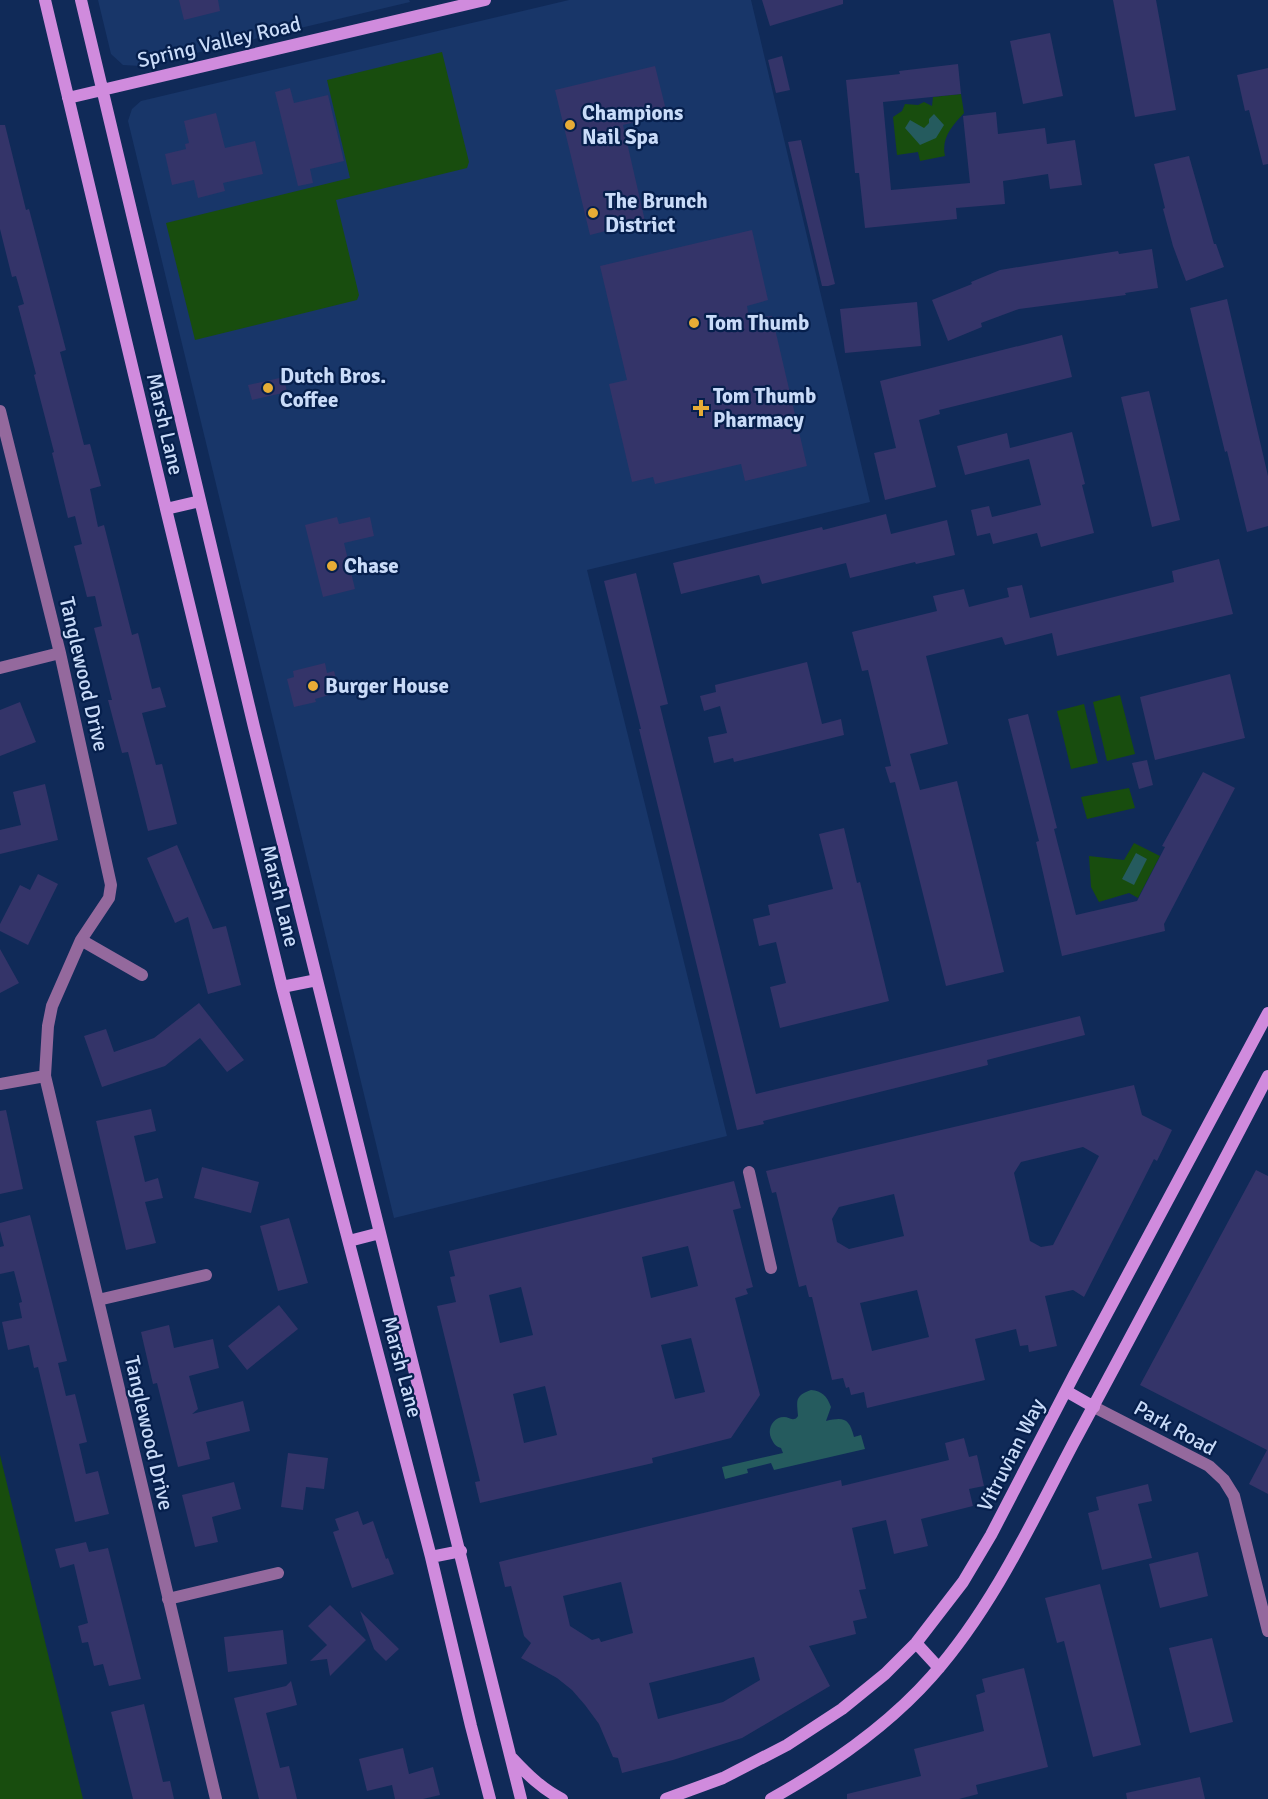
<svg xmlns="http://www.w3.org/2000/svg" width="1268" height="1799" viewBox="0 0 1268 1799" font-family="Signika,sans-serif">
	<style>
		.built { fill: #183669 }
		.green { fill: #184d0e }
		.water { fill: #255b5e }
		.building { fill: #343469; fill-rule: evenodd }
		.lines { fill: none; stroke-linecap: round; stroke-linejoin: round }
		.street { stroke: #94699d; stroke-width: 12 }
		.secondary { stroke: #d08bdd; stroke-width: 12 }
		.poi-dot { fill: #e6ac36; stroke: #061f4c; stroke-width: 2 }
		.labels { text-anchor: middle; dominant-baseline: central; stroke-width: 4.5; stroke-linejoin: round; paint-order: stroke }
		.street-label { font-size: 21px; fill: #c9dbf8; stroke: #061f4c }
		.poi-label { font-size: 21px; font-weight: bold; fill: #c9dbf8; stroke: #061f4c; text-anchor: start }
	</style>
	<rect width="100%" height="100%" fill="#102a58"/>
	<!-- built -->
	<path class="built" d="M98 0H409L410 2 141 66 123 65 111 54Z
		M569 0H751L870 502 587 570 727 1136 394 1218 128 121 132 109 141 101Z"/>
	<!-- green -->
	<path class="green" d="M442 52 469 162 467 168 336 200 359 295 357 300 195 340 166 223 350 178 327 80Z
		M961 94 964 113C952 126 941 138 945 156L920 161 918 152 897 155 893 117 902 111 905 104 918 105 924 102 932 106 933 97Z
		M1120 695 1135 754 1107 761 1093 702Z
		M1084 704 1098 763 1071 769 1057 711Z
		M1129 788 1135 808 1087 819 1081 797Z
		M1134 843 1160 856 1138 898 1129 893 1099 902 1091 887 1089 856 1124 860Z
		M0 1455 83 1799H0Z"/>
	<!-- water -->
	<path class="water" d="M934 114 944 125 936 138 920 145 905 128 910 120 924 128 929 123V119Z
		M1136 853 1147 859 1134 885 1122 879Z
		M811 1390C822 1391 827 1396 831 1407L826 1421C844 1417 849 1418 854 1437L861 1435 865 1449 774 1470 771 1463 747 1469 748 1473 725 1479 722 1467 783 1453 781 1448C775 1446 774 1444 771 1438 767 1429 773 1417 784 1417 788 1417 791 1420 794 1419 796 1419 797 1417 798 1416 797 1401 794 1396 811 1390Z"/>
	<!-- building -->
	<path class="building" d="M179 0H218L220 11 184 20Z
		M762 0H843V4L770 26Z
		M1113 0H1156L1176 110 1135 117Z
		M1050 33 1063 96 1023 104 1010 41Z
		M782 56 790 90 776 93 768 60Z
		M958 64 961 94 883 102 891 190 970 183 963 116 996 112 998 134 1045 128 1047 144 1075 140 1082 185 1050 189 1048 174 1003 181 1005 204 956 208 957 219 865 228 859 173H855L846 80 900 74 899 71Z
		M655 66 667 114 623 125 645 221 590 235 555 90Z
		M1268 68V164L1263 165 1249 110 1245 111 1237 75Z
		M290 88 294 103 328 95 344 161 310 169 313 183 298 186 275 92Z
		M216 113 225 148 255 141 263 174 223 183 225 191 198 198 194 180 172 185 165 154 186 149 185 144 189 143 184 121Z
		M0 125H5L26 210 29 209 66 350 60 352 84 445 90 444 101 486 90 489 98 527 104 525 132 635 138 633 152 689 160 687 166 707 142 713 156 765 162 764 177 824 148 831 128 752 122 753 108 700H112L94 628 102 626 95 596 87 597 74 546 82 544 75 516 68 518 52 453 54 452 34 375 36 374 18 306 24 304 16 276 12 277 0 229Z
		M801 140 835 284 828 286H822L788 142Z
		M1189 156 1214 244H1216L1224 267 1186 281 1173 246 1163 209 1165 208 1154 164Z
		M752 230 768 300 747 306 749 318 772 316 807 466 745 481 741 464 655 484 653 477 632 482 609 384 627 380 600 266Z
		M1152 249 1158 288 1125 293 1126 295 1019 309 981 323 982 327 948 341 932 300 972 284 971 282 1000 270 1118 251 1119 254Z
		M1227 299 1268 476V526L1247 532 1227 451 1225 452 1190 308Z
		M917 302 921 346 845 353 840 309Z
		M1062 335 1072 377 939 410 940 414 919 420 936 487 885 500 874 453 896 448 880 381Z
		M284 377 287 392 252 400 248 385Z
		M1149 391 1180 520 1152 527 1121 397Z
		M1072 432 1085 484 1082 485 1094 533 1041 547 1037 533 993 544 990 533 977 536 971 510 989 506 992 517 1041 505 1029 459 965 475 957 446 1007 433 1010 448Z
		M886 514 891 534 947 520 955 555 916 564 915 562 850 578 846 563 762 584 759 575 681 594 673 563 822 527 823 530Z
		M337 517 339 524 370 517 374 536 344 543 355 589 323 597 305 525Z
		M1219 559 1233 614 1057 656 1052 633 1005 645 1002 637 926 656 948 744 910 754 920 790 957 781 1004 972 946 986 895 782 890 783 885 767 891 766 868 670 862 671 852 632 937 611 933 596 964 589 969 607 1009 597 1007 588 1022 585 1030 618 1174 582 1172 571Z
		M636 573 668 704 660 706 756 1094 1080 1016 1085 1035 987 1060 988 1065 763 1121 764 1124 737 1130 639 729H641L604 581Z
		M807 662 822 724 841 719 844 735 734 762 733 758 714 763 708 737 727 733 720 706 704 711 700 696 716 692 715 685Z
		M325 663 327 673 334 671 340 692 315 699 316 702 294 707 287 679 294 677 293 671Z
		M1230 674 1245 738 1155 760 1140 697Z
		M20 702 36 742 0 756V710Z
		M1028 714 1057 828 1054 829 1076 915 1137 901 1165 847 1162 846 1203 772 1235 788 1164 924 1165 931 1062 956 1036 842 1039 841 1008 719Z
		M1147 760 1153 785 1139 789 1132 763Z
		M45 784 58 840 0 854V830L21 825 13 792Z
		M844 828 857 883 860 882 889 1001 780 1028 770 987 786 983 776 942 759 946 753 919 770 915 768 905 833 889 819 834Z
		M177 845 213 929 226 926 241 985 208 994 188 917 175 923 147 858Z
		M38 874 58 884 28 945 0 931V924L20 885 30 890Z
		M0 949 19 983 0 993Z
		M199 1003 244 1060 227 1072 200 1038 165 1066 102 1087 84 1036 106 1029 114 1052 154 1038Z
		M1134 1085 1142 1115 1172 1130 1157 1161 1154 1159 1084 1297 1073 1290 1045 1296 1057 1346 1029 1352 1028 1345 1020 1346 1016 1329 975 1339 985 1380 867 1408 864 1392 851 1395 849 1387 846 1388 843 1378 832 1380 812 1297H809L806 1285 799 1287 776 1192 772 1193 766 1171ZM1083 1147 1099 1156 1053 1245 1041 1247 1030 1241 1014 1173 1021 1162ZM894 1194 904 1236 849 1249 837 1242 832 1219 839 1207ZM917 1290 929 1337 872 1351 860 1303Z
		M151 1109 156 1131 134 1136 145 1182 158 1178 163 1198 145 1202 156 1243 126 1250 96 1121Z
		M6 1110 23 1189 0 1194V1111Z
		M202 1167 259 1182 251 1213 194 1198Z
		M1256 1170 1268 1176V1494L1249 1484 1267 1450 1140 1385Z
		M734 1181 741 1208 733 1210 753 1287 746 1289 748 1294 735 1298 760 1395 731 1438 652 1458 653 1463 480 1503 475 1482 480 1481 437 1306 456 1302 450 1277 455 1276 449 1251ZM688 1246 698 1286 651 1298 642 1257ZM521 1287 533 1335 500 1343 489 1295ZM691 1338 705 1392 675 1399 661 1345ZM545 1386 557 1435 524 1443 513 1394Z
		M30 1215 67 1361 58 1363 66 1396 75 1394 87 1442 79 1444 86 1474 98 1471 109 1514 75 1522 38 1367 34 1368 29 1345 8 1350 2 1322 22 1318 19 1303 22 1302 14 1271 0 1274V1247L4 1246 0 1231V1223Z
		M289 1218 308 1283 278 1291 260 1226Z
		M279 1305 298 1329 247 1370 228 1346Z
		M169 1325 174 1348 213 1339 219 1368 189 1376 198 1409 192 1414 243 1401 250 1431 206 1442 210 1459 178 1467 157 1383 153 1384 141 1332Z
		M964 1438 969 1457 977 1455 984 1486 969 1489 973 1506 921 1519 928 1546 894 1554 886 1520 852 1528 866 1589 859 1590 867 1618 853 1621 856 1634 809 1646 830 1686 742 1738 673 1760 622 1773 618 1758 613 1757 599 1724 585 1705 572 1690 557 1678 521 1658 531 1643 524 1636 511 1586 505 1587 499 1562 841 1480 842 1486 949 1460 945 1443ZM621 1582 633 1633 601 1642 599 1638 592 1640 570 1626 563 1596ZM754 1657 760 1680 723 1702 658 1719 649 1683Z
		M288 1453 328 1458 324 1489 306 1487 303 1510 281 1507Z
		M234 1482 241 1509 212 1517 218 1542 195 1547 182 1495Z
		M1148 1484 1152 1501 1138 1504 1152 1558 1102 1570 1088 1513 1099 1510 1096 1497Z
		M358 1511 363 1525 373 1521 386 1559 388 1558 394 1574 352 1588 333 1532 339 1530 335 1519Z
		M86 1542 89 1552 108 1548 141 1679 109 1686 103 1664 94 1666 88 1642 82 1643 78 1626 88 1623 74 1564 60 1568 55 1549Z
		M1198 1552 1208 1596 1160 1608 1149 1564Z
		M1100 1584 1141 1745 1093 1757 1064 1641 1057 1643 1045 1598Z
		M330 1605 366 1640 330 1676 327 1659 310 1661 327 1645 308 1626Z
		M360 1611 399 1649 386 1661 374 1649Z
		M283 1630 287 1664 228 1672 224 1637Z
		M1212 1638 1233 1722 1190 1733 1169 1648Z
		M1024 1668 1048 1767 976 1785 978 1794 959 1799H847V1794L921 1776 914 1749 984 1731 976 1695 985 1692 982 1679Z
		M291 1681 297 1705 266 1713 280 1768 289 1766 297 1799H259L234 1698 286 1686Z
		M144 1704 163 1782 170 1781 174 1799H133L111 1712Z
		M403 1748 409 1774 433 1767 440 1795 423 1799H395L392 1785 367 1791 359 1759Z
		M1200 1777 1205 1799H1127L1126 1793Z"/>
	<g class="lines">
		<!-- street -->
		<path class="street" d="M0 411 60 653 111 885 109 898 81 940 52 1006 48 1026 45 1076 216 1799
			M0 668 60 653
			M81 940 142 975
			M0 1084 45 1076
			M749 1172 771 1268
			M98 1300 206 1275
			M1094 1407 1209 1466 1224 1480 1234 1496 1268 1631
			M168 1599 278 1573"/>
		<!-- secondary -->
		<path class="secondary" d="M45 0 166 509 282 987 431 1557 471 1726 490 1799
			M81 0 254 727 521 1799
			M68 98 485 0
			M166 509 200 501
			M282 987 317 980
			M349 1241 380 1233
			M1066 1391 1094 1407
			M431 1557 461 1551
			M916 1643 939 1668
			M512 1758C527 1774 542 1789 562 1799
			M666 1799 723 1778 787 1745 842 1709 885 1674 916 1643 963 1582 991 1535 1074 1375 1268 1013
			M771 1799C830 1766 887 1727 932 1676 992 1608 1031 1524 1073 1444 1139 1322 1204 1199 1268 1076"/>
	</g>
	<!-- markers -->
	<g class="poi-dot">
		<circle cx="570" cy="125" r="6"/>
		<circle cx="593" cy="213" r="6"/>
		<circle cx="694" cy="323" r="6"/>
		<circle cx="268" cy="388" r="6"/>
		<path d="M698 399h6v6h6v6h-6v6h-6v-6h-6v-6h6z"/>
		<circle cx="332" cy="566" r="6"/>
		<circle cx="313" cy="686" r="6"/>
	</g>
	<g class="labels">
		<!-- street labels -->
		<g class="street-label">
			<text transform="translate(219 42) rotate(-13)">Spring Valley Road</text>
			<text transform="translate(165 424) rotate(77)">Marsh Lane</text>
			<text transform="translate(84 674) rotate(77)">Tanglewood Drive</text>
			<text transform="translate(280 896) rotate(76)">Marsh Lane</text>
			<text transform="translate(402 1367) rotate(75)">Marsh Lane</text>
			<text transform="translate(1175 1428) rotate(29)">Park Road</text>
			<text transform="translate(149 1433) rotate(77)">Tanglewood Drive</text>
			<text transform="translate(1011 1455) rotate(-63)">Vitruvian Way</text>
		</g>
		<!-- poi labels -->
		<g class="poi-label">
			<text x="582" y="113">Champions<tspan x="582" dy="24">Nail Spa</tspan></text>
			<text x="605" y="201">The Brunch<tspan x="605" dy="24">District</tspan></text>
			<text x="706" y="323">Tom Thumb</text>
			<text x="280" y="376">Dutch Bros.<tspan x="280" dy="24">Coffee</tspan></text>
			<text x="713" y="396">Tom Thumb<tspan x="713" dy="24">Pharmacy</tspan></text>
			<text x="344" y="566">Chase</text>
			<text x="325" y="686">Burger House</text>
		</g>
	</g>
</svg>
